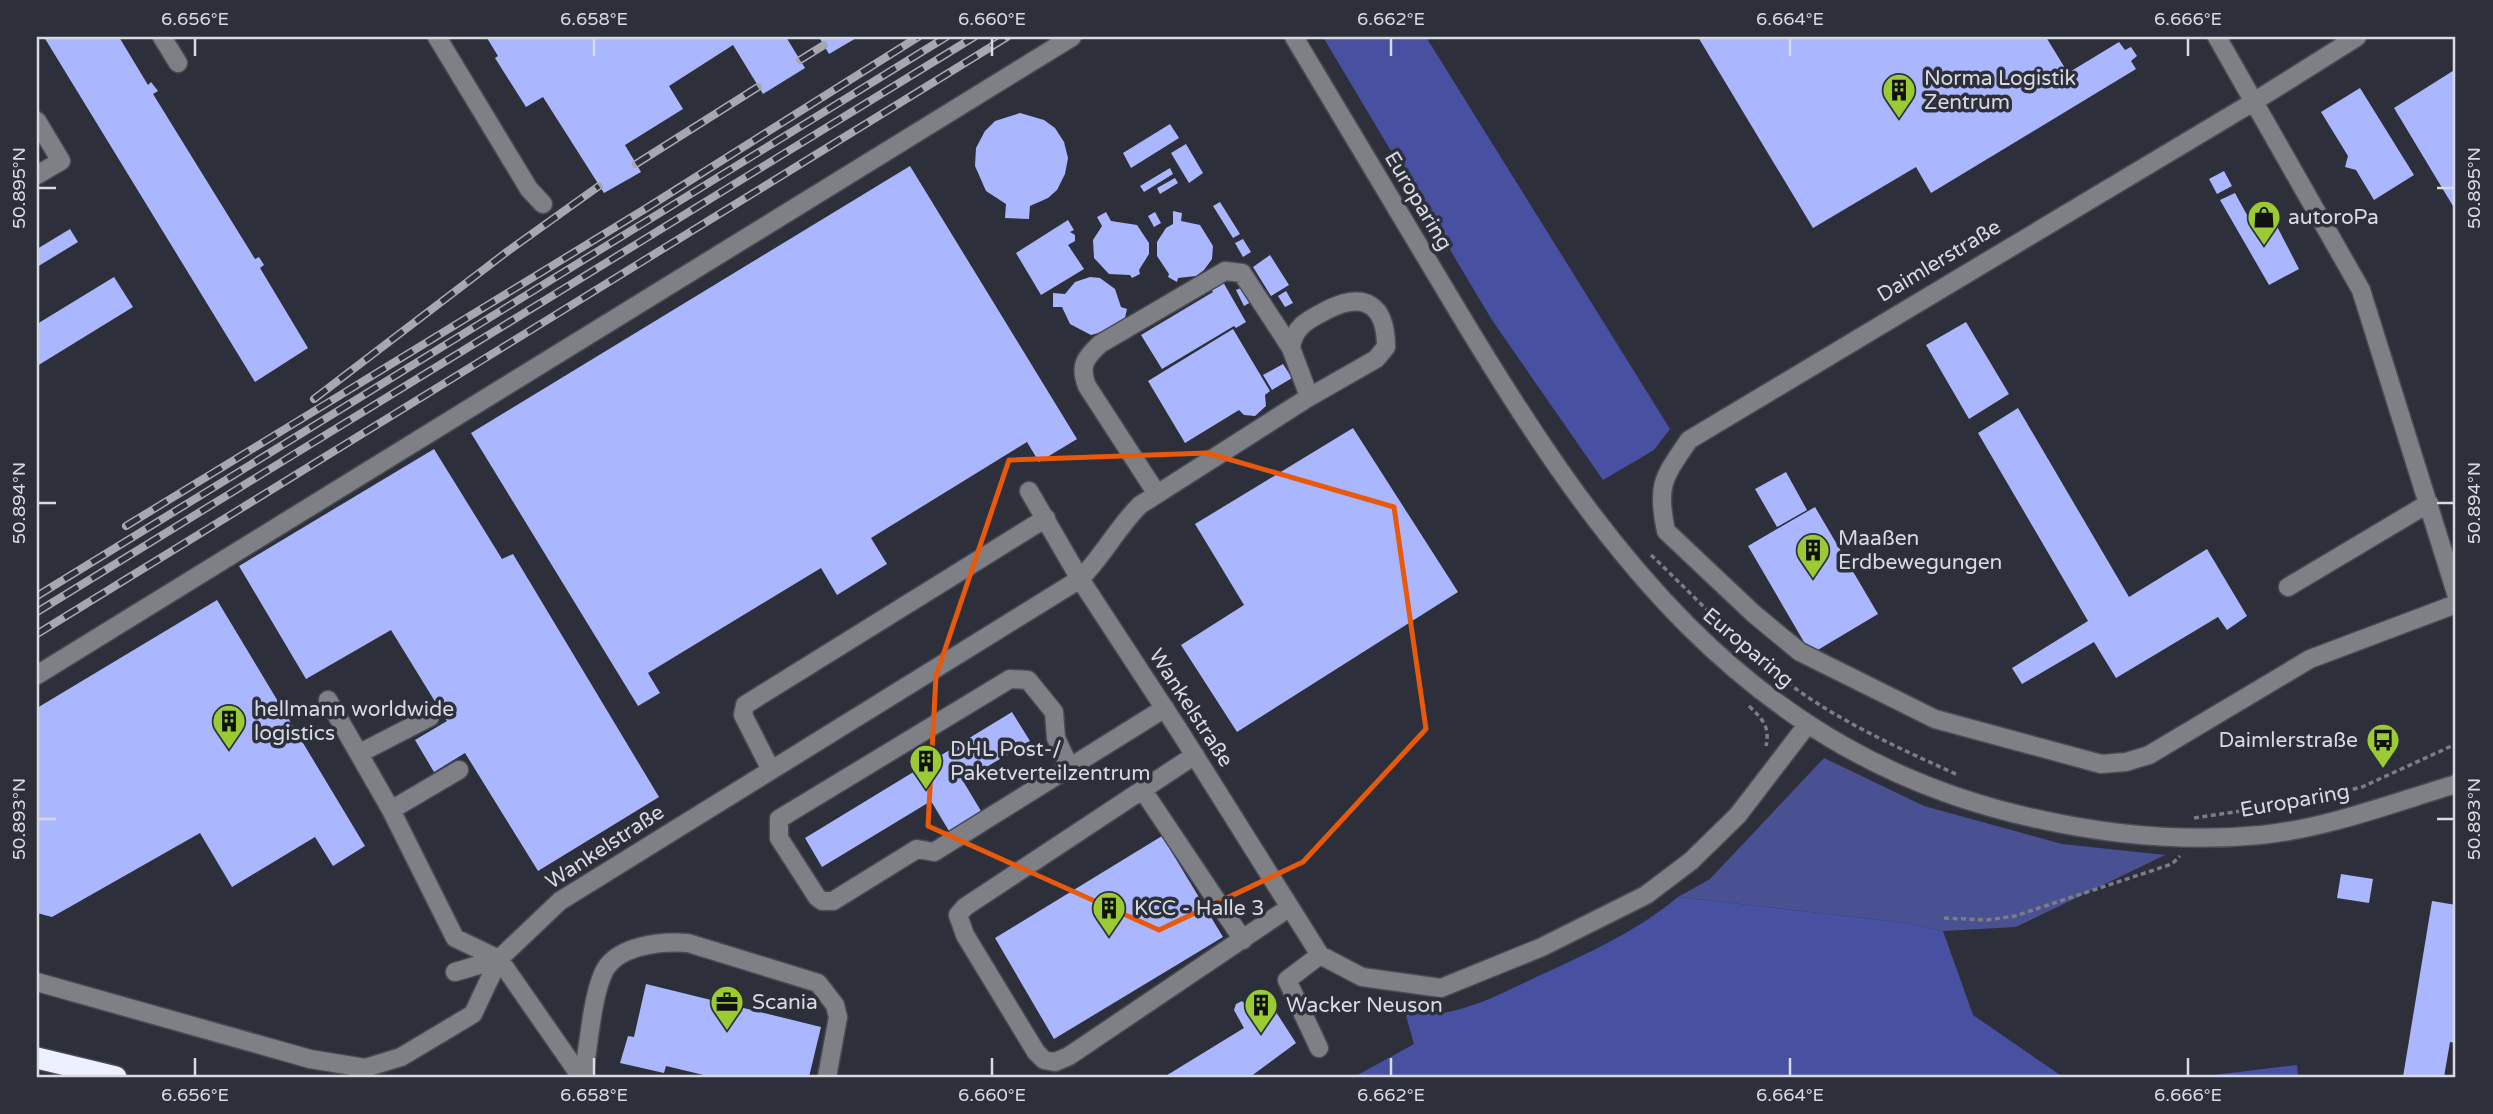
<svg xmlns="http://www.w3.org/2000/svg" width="2493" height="1114" viewBox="0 0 2493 1114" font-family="'Varela Round',sans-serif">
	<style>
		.green { fill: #495192 }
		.forest { fill: #4850a1 }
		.building { fill: #aab7fe }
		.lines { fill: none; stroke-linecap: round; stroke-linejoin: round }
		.minor-casing { stroke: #484b55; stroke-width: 21 }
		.highway-casing { stroke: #484b55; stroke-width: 24 }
		.path { stroke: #7a7d85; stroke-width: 3.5; stroke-dasharray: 5 3.5; stroke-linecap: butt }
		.minor { stroke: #7f8086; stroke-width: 18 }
		.highway { stroke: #edf0fe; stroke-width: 21 }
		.rail-casing { stroke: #a6a8b0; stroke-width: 8 }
		.rail { stroke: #2d303a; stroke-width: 5; stroke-dasharray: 16; stroke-linecap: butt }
		.marked { fill: none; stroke: #e8590c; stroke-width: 5; stroke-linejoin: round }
		.ticks { fill: none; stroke: #d8dae1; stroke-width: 2.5 }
		.labels { text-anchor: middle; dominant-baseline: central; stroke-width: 7; stroke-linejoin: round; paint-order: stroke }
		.poi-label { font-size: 21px; fill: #d8dae1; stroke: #2d303a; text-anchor: start }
		.street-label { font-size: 21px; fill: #d8dae1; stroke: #2d303a }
		.neatline { fill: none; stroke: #d8dae1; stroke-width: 2.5 }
		.ticks-label { font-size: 18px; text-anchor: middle; fill: #d8dae1 }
	</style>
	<rect width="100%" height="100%" fill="#2d303a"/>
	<!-- green -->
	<path class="green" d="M1824 758 1924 806 2062 844 2165 855 2016 927 1943 931 1907 923 1678 897 1710 879Z"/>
	<!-- forest -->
	<path class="forest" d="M1323 37H1426L1670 429 1654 450 1603 480 1492 320Z
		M1678 897 1907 923 1943 931 1973 1015 2063 1077H1354L1414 1044 1405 1012C1421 1014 1437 1015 1453 1011 1479 1005 1504 992 1528 981 1581 956 1632 935 1678 897Z
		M2297 1065 2298 1077H2197Z"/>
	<!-- building -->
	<path class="building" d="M44 37H119L148 85 151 82 158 91 153 94 255 259 259 257 264 265 260 268 308 348 255 382Z
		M489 37H786L805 68 763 94 733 45 669 86 683 109 625 145 641 172 604 193 543 97 526 107 495 58 498 56 487 38Z
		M819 37H858L829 54Z
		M1698 37H2046L2068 73 2119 42 2125 50 2131 47 2137 56 2131 61 2136 69 1931 193 1916 167 1813 228Z
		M2456 69V211L2394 108Z
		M2360 88 2414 175 2374 200 2356 170 2345 167 2348 156 2321 112Z
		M1020 113 1044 120 1055 128 1064 142 1068 158 1065 174 1057 190 1048 198 1030 206 1029 219 1005 218 1006 204 986 191 975 166 976 148 985 131 995 121Z
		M1170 124 1179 138 1131 168 1123 153Z
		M1186 144 1203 173 1189 183 1171 153Z
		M910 166 1077 439 1039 462 1027 442 871 538 887 564 837 595 821 568 648 673 660 693 638 706 471 433Z
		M1170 168 1173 174 1144 192 1140 186Z
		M2224 171 2232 186 2217 194 2209 179Z
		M1175 178 1178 183 1160 194 1157 188Z
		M2235 193 2247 215 2266 205 2299 269 2269 285 2220 200Z
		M1220 202 1240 234 1233 238 1213 206Z
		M1173 211 1182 213 1181 221 1200 225 1213 246 1212 259 1204 270 1196 276 1178 278 1177 282 1168 277 1169 274 1157 256V242L1166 228 1173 224Z
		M1106 212 1111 221 1137 225 1149 243V254L1139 270 1140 274 1132 278 1130 275 1109 274 1094 258 1093 240 1102 226 1097 217Z
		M1155 212 1161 223 1154 227 1148 216Z
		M1068 220 1074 230 1070 232 1075 235V241L1068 245 1084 269 1041 295 1016 253Z
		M70 229 78 242 37 267V249Z
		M1243 239 1251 252 1243 257 1235 243Z
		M1270 255 1289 285 1271 296 1253 267Z
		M114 277 133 307 37 366V324Z
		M1090 277 1100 278 1115 289 1121 307 1127 309 1123 326 1091 335 1070 324 1062 307H1053V293L1065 294 1075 282Z
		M1223 282 1246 322 1236 328 1234 326 1162 369 1141 335 1213 292 1211 289Z
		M1241 288 1251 302 1244 306 1236 290Z
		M1286 291 1293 303 1285 307 1278 296Z
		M1966 322 2009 394 1969 419 1926 345Z
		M1233 329 1270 391 1265 395 1266 406 1255 416 1244 415 1239 410 1185 443 1148 381Z
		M1283 364 1292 378 1272 390 1263 375Z
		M2018 408 2129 597 2207 549 2247 616 2227 630 2218 617 2116 678 2094 642 2022 684 2012 668 2088 621 1978 433Z
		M1353 428 1458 592 1237 732 1181 645 1244 605 1195 524Z
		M434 449 502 559 513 554 659 797 538 871 465 753 434 772 415 740 447 721 391 630 306 679 239 566Z
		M1786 472 1807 510 1777 527 1755 489Z
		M1815 507 1878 614 1811 654 1748 546Z
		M217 600 365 846 333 866 315 837 232 887 200 833 52 917 37 913V708Z
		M1012 712 1030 741 963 781 981 811 949 831 931 801 822 867 805 838Z
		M1162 836 1223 937 1054 1039 995 938Z
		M2341 874 2373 879 2369 903 2337 898Z
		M2432 901 2456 905V1043L2450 1042 2444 1077H2403Z
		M646 984 821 1027 809 1077H712L666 1066 664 1073 620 1063 628 1036 634 1037Z
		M1263 992 1296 1043 1250 1077H1164L1244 1028 1234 1010 1236 1004 1242 1001 1244 1003Z"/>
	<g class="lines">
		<defs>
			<path id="minor" d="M162 37 178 63
				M437 37 529 189 543 204
				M1294 37C1346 123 1397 210 1449 296 1594 539 1743 756 2038 819 2110 835 2187 842 2261 835 2328 828 2393 803 2456 784
				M2217 37 2361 290 2456 593
				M2357 37 2255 101 1689 440C1664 477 1656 484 1666 531L1754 614 1800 652 1935 719 2101 764 2126 762 2149 755 2310 659 2456 604
				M37 121 61 161 37 175
				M1029 491 1080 579 1180 732 1320 955 1362 977 1441 988 1542 947 1646 895 1691 861 1738 815 1807 725
				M1157 494 1087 386C1079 366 1085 358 1100 344L1225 271 1242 273 1291 348
				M2288 587 2429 503
				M37 675 1072 37
				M328 700 391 810 455 938 499 959 581 1077
				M360 753 430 717
				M1195 755 965 907 958 915 965 935 1036 1052 1044 1060 1055 1062 1069 1056 1290 907
				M1069 766 1056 738 1054 712 1028 680 1010 679 779 819V838L817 897 822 901H833L917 849 934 852 1165 708
				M771 770 743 715 745 705 1046 518
				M1142 789 1243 940
				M391 810 459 770
				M455 972 499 959
				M37 982 310 1059 365 1068 401 1057 473 1014 499 959 560 901 1080 579C1103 556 1117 528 1140 505L1306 399 1307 391 1291 348C1294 326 1308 320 1327 310 1365 291 1386 305 1386 347L1376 359 1306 399
				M1319 1048 1287 980 1320 955
				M583 1077C589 1046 591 1004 602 976 613 945 661 941 688 943L818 983 835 1005 838 1017 827 1077"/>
			<path id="highway" d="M37 1058 116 1077"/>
		</defs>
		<!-- minor casing -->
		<use href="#minor" class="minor-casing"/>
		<!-- highway casing -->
		<use href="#highway" class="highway-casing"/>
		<!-- path -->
		<path class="path" d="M1651 555C1690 592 1727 632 1768 667 1824 715 1892 745 1958 775
			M1749 706C1763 720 1770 726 1766 746
			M2194 818 2300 802 2362 787 2456 744
			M1944 918 1987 920 2015 916 2172 864 2180 856"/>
		<!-- minor -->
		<use href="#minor" class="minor"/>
		<!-- highway -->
		<use href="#highway" class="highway"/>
		<defs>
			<path id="rail" d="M800 60 824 45
				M636 164 758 87
				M314 399 508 251 599 186
				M126 526 645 209 918 37
				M37 596 946 37
				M37 612 974 37
				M37 634 1007 37"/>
		</defs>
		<!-- rail casing -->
		<use href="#rail" class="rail-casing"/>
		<!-- rail -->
		<use href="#rail" class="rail"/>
	</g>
	<!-- marked area -->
	<path class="marked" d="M1207 453 1394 507 1426 729 1303 862 1159 930 928 826 936 676 1009 460Z"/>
	<!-- ticks -->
	<path class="ticks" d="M195 38V56M594 38V56M992 38V56M1391 38V56M1790 38V56M2188 38V56M38 188H56M2437 188H2454M38 503H56M2437 503H2454M38 819H56M2437 819H2454M195 1058V1076M594 1058V1076M992 1058V1076M1391 1058V1076M1790 1058V1076M2188 1058V1076"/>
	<!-- icons -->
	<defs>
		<symbol id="building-pin" viewBox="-11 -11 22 30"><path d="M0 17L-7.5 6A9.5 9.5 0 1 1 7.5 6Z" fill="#9bcb33" stroke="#2d303a"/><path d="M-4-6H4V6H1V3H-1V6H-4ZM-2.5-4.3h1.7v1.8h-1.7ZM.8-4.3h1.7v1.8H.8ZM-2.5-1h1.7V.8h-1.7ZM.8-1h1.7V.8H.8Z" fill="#111"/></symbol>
		<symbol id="shop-pin" viewBox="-11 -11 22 30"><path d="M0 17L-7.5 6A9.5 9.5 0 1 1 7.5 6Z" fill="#9bcb33" stroke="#2d303a"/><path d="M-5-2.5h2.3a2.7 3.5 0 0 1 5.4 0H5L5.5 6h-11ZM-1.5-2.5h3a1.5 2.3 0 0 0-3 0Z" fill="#111"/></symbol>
		<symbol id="bus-pin" viewBox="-11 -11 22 30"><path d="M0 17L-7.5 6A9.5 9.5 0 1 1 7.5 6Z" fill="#9bcb33" stroke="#2d303a"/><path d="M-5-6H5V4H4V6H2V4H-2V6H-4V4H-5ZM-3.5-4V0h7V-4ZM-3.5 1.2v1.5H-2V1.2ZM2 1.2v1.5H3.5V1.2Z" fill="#111"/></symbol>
		<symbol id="office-pin" viewBox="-11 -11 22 30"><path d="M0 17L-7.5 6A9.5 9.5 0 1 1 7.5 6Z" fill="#9bcb33" stroke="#2d303a"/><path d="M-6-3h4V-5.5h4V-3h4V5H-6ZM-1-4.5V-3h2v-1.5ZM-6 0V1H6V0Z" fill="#111"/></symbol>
	</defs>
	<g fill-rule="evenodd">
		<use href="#building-pin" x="1880" y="71" width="38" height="52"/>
		<use href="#shop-pin" x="2245" y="198" width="38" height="52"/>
		<use href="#building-pin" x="1794" y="531" width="38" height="52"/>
		<use href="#building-pin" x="210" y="702" width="38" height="52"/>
		<use href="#bus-pin" x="2364" y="721" width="38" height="52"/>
		<use href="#building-pin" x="907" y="742" width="38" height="52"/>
		<use href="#building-pin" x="1090" y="889" width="38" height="52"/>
		<use href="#office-pin" x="708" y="983" width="38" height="52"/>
		<use href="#building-pin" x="1242" y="986" width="38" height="52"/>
	</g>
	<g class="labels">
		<!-- poi labels -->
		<g class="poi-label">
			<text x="1924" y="78">Norma Logistik<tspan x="1924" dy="24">Zentrum</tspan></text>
			<text x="2288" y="217">autoroPa</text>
			<text x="1838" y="538">Maaßen<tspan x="1838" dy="24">Erdbewegungen</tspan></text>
			<text x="254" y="709">hellmann worldwide<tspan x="254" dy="24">logistics</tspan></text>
			<text x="2358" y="740" text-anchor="end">Daimlerstraße</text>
			<text x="950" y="749">DHL Post-/<tspan x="950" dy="24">Paketverteilzentrum</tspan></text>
			<text x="1134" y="908">KCC - Halle 3</text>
			<text x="752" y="1002">Scania</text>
			<text x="1286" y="1005">Wacker Neuson</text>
		</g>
		<!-- street labels -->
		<g class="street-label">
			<text transform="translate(1418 201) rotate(59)">Europaring</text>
			<text transform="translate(1939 261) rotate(-31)">Daimlerstraße</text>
			<text transform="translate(1748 648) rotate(40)">Europaring</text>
			<text transform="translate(1191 708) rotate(57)">Wankelstraße</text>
			<text transform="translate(2295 801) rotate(-10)">Europaring</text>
			<text transform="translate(605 847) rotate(-33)">Wankelstraße</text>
		</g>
	</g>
	<!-- border -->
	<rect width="2493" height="1114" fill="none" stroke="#2d303a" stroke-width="77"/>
	<rect x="38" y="38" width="2416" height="1038" class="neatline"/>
	<g class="ticks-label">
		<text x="195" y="25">6.656°E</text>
		<text x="594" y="25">6.658°E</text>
		<text x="992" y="25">6.660°E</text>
		<text x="1391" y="25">6.662°E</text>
		<text x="1790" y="25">6.664°E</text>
		<text x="2188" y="25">6.666°E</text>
		<text transform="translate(19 188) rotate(-90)" y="6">50.895°N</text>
		<text transform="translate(2474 188) rotate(-90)" y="6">50.895°N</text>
		<text transform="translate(19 503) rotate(-90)" y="6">50.894°N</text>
		<text transform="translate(2474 503) rotate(-90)" y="6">50.894°N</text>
		<text transform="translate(19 819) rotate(-90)" y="6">50.893°N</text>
		<text transform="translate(2474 819) rotate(-90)" y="6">50.893°N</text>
		<text x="195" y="1101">6.656°E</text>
		<text x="594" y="1101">6.658°E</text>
		<text x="992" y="1101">6.660°E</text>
		<text x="1391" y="1101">6.662°E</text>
		<text x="1790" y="1101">6.664°E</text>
		<text x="2188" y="1101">6.666°E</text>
	</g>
</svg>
